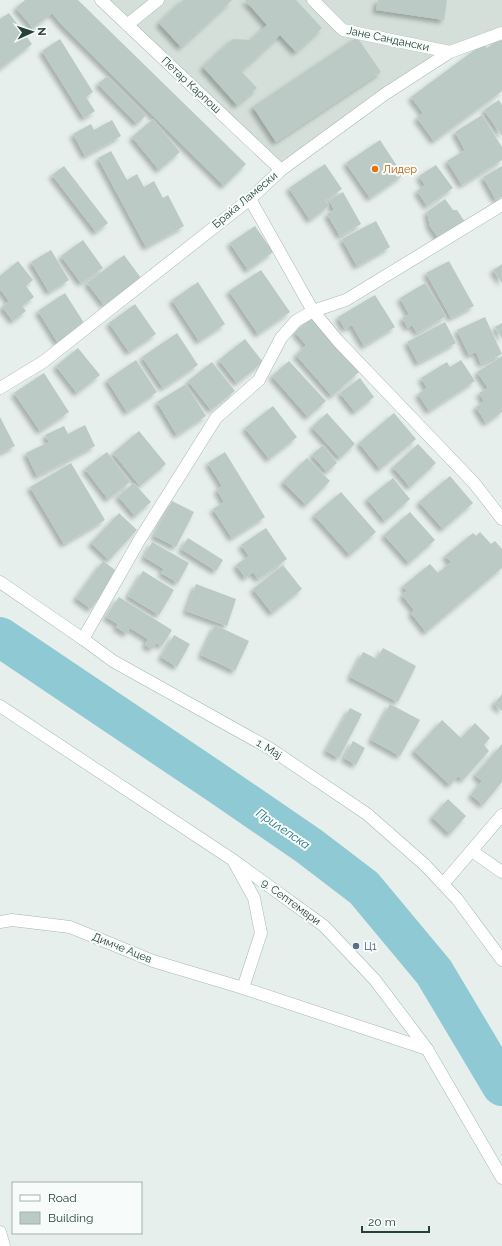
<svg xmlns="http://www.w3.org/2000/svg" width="502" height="1246" viewBox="0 0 502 1246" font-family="Raleway,sans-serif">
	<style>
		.built { fill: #d4dfda }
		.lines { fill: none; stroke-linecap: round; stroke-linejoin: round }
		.river { stroke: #8ec9d4; stroke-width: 40 }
		.building { fill: #bbcac4; filter: url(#shadow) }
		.street-casing { stroke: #a8b8b2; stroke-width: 13 }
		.secondary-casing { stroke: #a4bbb3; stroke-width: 13 }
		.street { stroke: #fff; stroke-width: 12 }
		.secondary { stroke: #fff; stroke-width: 12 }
		.food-dot { fill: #e8710a; stroke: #f7fbf9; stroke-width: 1.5 }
		.service-dot { fill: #5c6f8a; stroke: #f7fbf9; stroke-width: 1.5 }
		.labels { text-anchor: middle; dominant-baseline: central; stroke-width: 4; stroke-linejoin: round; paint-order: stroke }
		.street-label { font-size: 11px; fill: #24423a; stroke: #f7fbf9 }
		.food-label { font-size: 11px; fill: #c56008; stroke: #f7fbf9; text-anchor: start }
		.service-label { font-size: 11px; fill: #4e5e75; stroke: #f7fbf9; text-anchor: start }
		.water-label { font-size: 12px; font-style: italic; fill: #1c6f80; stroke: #f7fbf9 }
	</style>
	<defs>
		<filter id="shadow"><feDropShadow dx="-3.5" dy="3.5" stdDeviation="2" flood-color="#0004"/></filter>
	</defs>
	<rect width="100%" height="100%" fill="#e6efeb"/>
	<!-- built -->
	<path class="built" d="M101 0H502V33L450 52 281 170Z"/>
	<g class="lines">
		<!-- river -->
		<path class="river" d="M0 637 220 785 309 846 364 888 434 972 502 1086"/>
	</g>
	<!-- building -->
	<path class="building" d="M25 0H78L246 164 224 186 62 25 52 13 33 28 16 8Z
		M183 0H232L181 47 159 23Z
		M245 0H296L322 28 296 52 280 35 241 71 257 88 237 105 203 67 233 39 251 40 267 25Z
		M378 0H447L444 20 376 10Z
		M9 13 32 44 0 69V19Z
		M357 37 381 72 276 142 253 107Z
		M500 38 502 41V91L434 141 417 118 423 113 411 97 484 43 487 48Z
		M60 39 93 92 86 97 95 111 84 118 42 51Z
		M107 76 146 115 137 124 98 84Z
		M499 100 502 105V136L484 110Z
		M482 115 502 147V160L462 185 447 161 465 150 455 132Z
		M153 119 180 152 159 170 132 137Z
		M112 120 121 136 85 156 73 134 91 124 94 130Z
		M380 140 403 175 370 198 346 163Z
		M111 151 127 180 137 174 144 187 154 181 163 198 168 195 184 226 146 247 98 158Z
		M325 164 342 189 325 200 329 206 310 220 289 188Z
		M436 165 453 188 427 206 417 191 425 185 419 176Z
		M64 166 108 223 96 232 52 175Z
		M502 166V197L496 200 483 177Z
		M343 192 361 224 340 236 327 214 334 210 329 200Z
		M445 199 453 210H457L465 222 439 239 430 226 427 212Z
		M376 221 390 247 357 266 342 239Z
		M255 226 273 252 248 270 230 243Z
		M83 240 103 268 81 283 61 256Z
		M51 250 69 280 49 292 31 262Z
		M124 255 141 278 104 305 87 283Z
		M18 261 33 280 26 286 34 297 22 306 26 311 13 321 2 307 9 301 0 289V276Z
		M449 261 474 306 451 318 426 273Z
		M502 264V283L493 270Z
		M261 270 290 312 258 334 229 291Z
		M198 282 225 324 199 341 172 300Z
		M425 283 446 316 417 333 412 325 408 328 402 318 409 314 400 298Z
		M65 293 86 326 58 343 38 311Z
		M375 295 395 327 364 346 352 325 345 329 338 317Z
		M135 304 156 334 129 352 109 323Z
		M311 317 359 372 332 396 296 355 306 345 295 332Z
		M485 317 502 354 481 364 476 352 469 355 457 330Z
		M445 322 456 343 418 363 407 342Z
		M502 323V339L495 327Z
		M177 333 198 365 163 388 142 357Z
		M245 339 263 362 237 383 219 360Z
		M78 348 100 375 77 393 56 366Z
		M502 356V412L486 423 476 407 484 401 479 393 488 388 477 372Z
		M136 360 157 392 127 412 107 380Z
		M461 360 475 381 429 411 418 394 427 388 421 378 447 362 450 367Z
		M289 361 326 401 308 417 272 376Z
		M212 362 235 391 211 410 188 381Z
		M44 373 69 412 40 431 14 393Z
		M360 378 374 397 355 412 340 393Z
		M186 384 206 416 177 435 157 402Z
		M273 406 297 437 269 459 245 428Z
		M327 413 355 444 340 458 312 427Z
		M394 413 416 439 380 469 359 443Z
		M0 417 15 446 0 453Z
		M85 425 95 446 37 476 26 453 49 442 45 435 64 426 68 434Z
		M139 431 166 464 140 486 113 453Z
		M418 444 436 463 410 487 393 467Z
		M323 445 337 463 327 472 312 455Z
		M107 452 130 482 108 499 85 469Z
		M225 452 265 517 232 538 213 509 224 502 217 490 222 486 208 463Z
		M307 458 330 481 306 505 283 482Z
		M71 463 105 520 64 544 30 487Z
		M450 476 473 503 443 529 419 502Z
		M393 478 410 499 385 521 367 499Z
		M134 483 151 502 135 516 118 496Z
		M341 492 376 532 350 555 314 515Z
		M172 501 194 512 176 547 154 536Z
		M410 512 435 540 409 563 384 535Z
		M119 513 137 530 109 560 91 543Z
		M266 528 287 559 258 579 253 572 245 578 236 565 249 556 241 545Z
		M480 532 491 544 495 541 502 549V568L426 632 411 613 414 610 402 595 407 591 403 586 430 564 438 573 451 562 445 556 473 533 476 536Z
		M188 538 223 560 216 571 181 549Z
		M152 542 189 563 178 583 161 573 164 569 144 557Z
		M103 561 118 572 91 609 76 598Z
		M283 565 302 589 272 613 253 589Z
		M143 571 174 590 159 615 128 596Z
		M196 584 236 599 227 626 186 611Z
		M119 597 172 630 162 646 156 643 152 649 145 645 148 639 130 628 127 634 116 627 118 624 106 617Z
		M215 625 249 641 235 671 201 655Z
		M174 635 190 644 177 667 161 657Z
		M383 648 416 666 398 702 350 677 363 652 377 659Z
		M502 694V711L494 704Z
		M390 704 420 720 400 756 371 740Z
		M350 708 362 714 339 758 326 751Z
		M442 720 461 738 475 723 490 738 484 745 489 751 463 780 458 776 450 785 414 751Z
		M353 741 365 748 356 765 344 758Z
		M502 744V782L483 805 471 795 482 781 475 775Z
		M448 799 466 816 450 834 432 817Z"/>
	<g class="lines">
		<defs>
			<path id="street" d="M101 0 281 170
				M313 0 343 30 450 52
				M127 25 158 0
				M250 199 313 311 338 341 474 483 502 519
				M0 388 43 362 250 199 281 170 385 94 450 52 502 33
				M83 639 140 539 216 418 259 380 281 338 296 321 313 311 346 300 502 205
				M472 851 502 872
				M233 860 254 898 261 933 243 988
				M443 884 502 815
				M0 922 12 920 70 927 153 961 243 988 427 1049
				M0 1232 4 1246"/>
			<path id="secondary" d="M0 582 83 639 113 661 269 748 367 814 425 865 457 899 502 960
				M0 706 233 860 324 926 375 980 427 1049 502 1178"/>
		</defs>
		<!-- street casing -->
		<use href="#street" class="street-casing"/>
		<!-- secondary casing -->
		<use href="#secondary" class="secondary-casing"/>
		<!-- street -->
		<use href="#street" class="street"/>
		<!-- secondary -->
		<use href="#secondary" class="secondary"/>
	</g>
	<!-- markers -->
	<circle class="food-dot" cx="375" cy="169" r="4"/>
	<circle class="service-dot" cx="356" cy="946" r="4"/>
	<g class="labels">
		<!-- street labels -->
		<g class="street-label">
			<text transform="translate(388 39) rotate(12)">Јане Сандански</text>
			<text transform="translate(191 85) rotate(43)">Петар Карпош</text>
			<text transform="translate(245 200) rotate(-40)">Браќа Ламески</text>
			<text transform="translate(269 749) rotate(32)">1. Мај</text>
			<text transform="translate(291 902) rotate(36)">9. Септември</text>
			<text transform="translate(122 948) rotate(22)">Димче Ацев</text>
		</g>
		<!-- food labels -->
		<g class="food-label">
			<text x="383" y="169">Лидер</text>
		</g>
		<!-- service labels -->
		<g class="service-label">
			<text x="364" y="946">Ц1</text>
		</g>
		<!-- water labels -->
		<g class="water-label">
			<text transform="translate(283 829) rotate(34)">Прилепска</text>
		</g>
	</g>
	<!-- legend -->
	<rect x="12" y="1182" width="130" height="52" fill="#f7fbf9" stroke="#a3b1ad"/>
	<rect x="20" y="1195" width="20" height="6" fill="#ffffff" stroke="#a3b1ad"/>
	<text x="48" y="1202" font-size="12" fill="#24423a">Road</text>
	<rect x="20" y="1212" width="20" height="12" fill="#bbcac4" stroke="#a3b1ad"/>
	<text x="48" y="1222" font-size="12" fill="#24423a">Building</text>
	<!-- north arrow -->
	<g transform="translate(32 32) rotate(87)" stroke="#f7fbf9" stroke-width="3" paint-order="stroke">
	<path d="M0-3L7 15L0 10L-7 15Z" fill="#24423a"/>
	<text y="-6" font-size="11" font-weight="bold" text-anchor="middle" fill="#24423a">N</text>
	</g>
	<!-- scale -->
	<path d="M362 1226v6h67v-6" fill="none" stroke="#24423a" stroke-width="2"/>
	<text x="368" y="1226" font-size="12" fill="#24423a" stroke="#f7fbf9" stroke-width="3" paint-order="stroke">20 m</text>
</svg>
